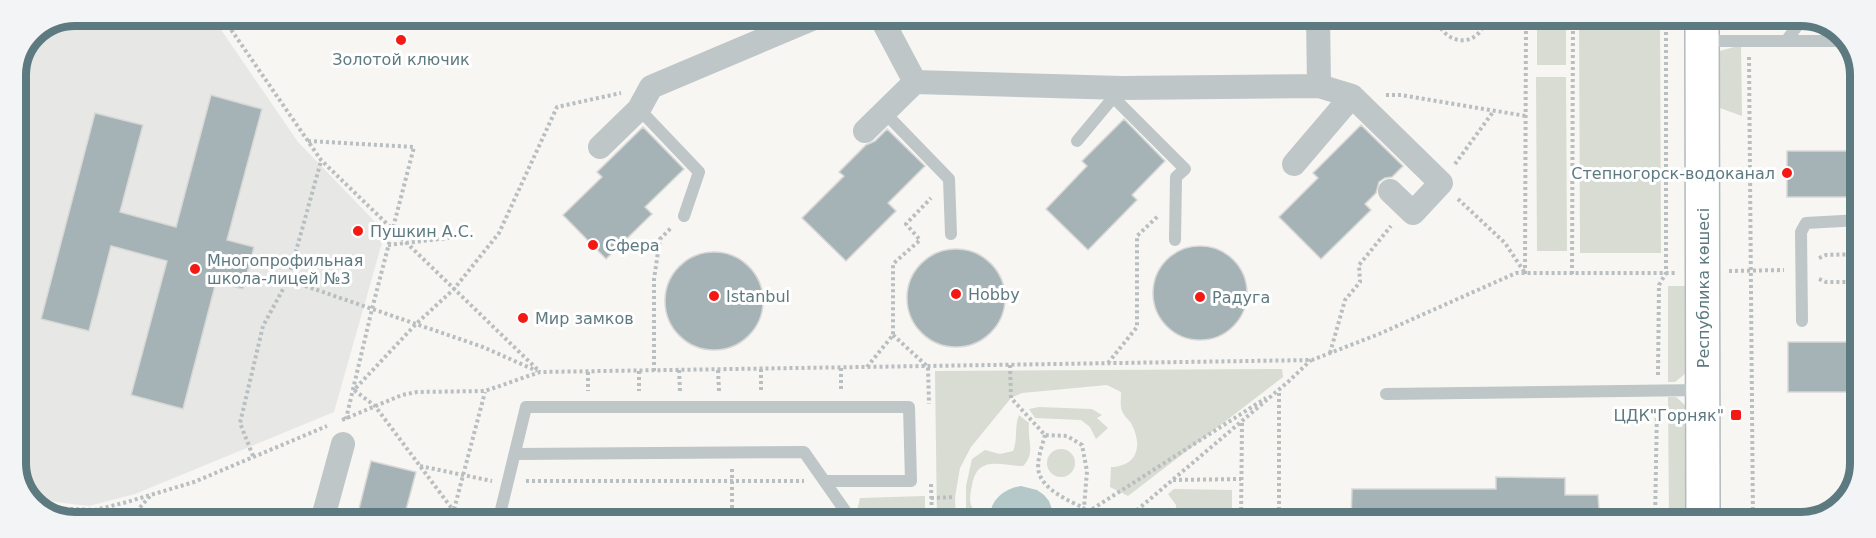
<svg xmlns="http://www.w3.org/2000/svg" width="1876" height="538" viewBox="0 0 1876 538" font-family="'DejaVu Sans',sans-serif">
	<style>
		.built { fill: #e7e8e6 }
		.green { fill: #d8dcd2 }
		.water { fill: #b5c8c9 }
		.building { fill: #a5b3b6; stroke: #d8d8d6; stroke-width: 1.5 }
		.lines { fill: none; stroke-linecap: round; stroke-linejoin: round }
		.secondary-casing { stroke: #b1babd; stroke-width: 36 }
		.path { stroke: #b9bec0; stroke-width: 4; stroke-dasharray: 3 3; stroke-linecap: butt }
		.lane { stroke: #bec6c8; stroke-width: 12 }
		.street { stroke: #bec6c8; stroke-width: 24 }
		.secondary { stroke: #fff; stroke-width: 33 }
		.poi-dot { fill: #f51914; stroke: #fff; stroke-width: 2 }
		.labels { text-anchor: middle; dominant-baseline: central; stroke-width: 6; stroke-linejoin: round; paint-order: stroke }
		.poi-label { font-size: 16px; fill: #5e7a81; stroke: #fff; text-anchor: start }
		.street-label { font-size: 16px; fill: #5e7a81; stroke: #fff }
		.rim { fill: none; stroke: #5e7a81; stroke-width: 8 }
	</style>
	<rect width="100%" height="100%" fill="#f7f6f3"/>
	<!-- built -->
	<path class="built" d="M74 15H211L298 142 385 232 334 412 135 494 89 506 55 502 26 494 15 471V74L33 32Z"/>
	<!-- green -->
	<path class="green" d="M1537 17H1566V65H1537Z
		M1579 17H1660L1661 253H1580Z
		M1741 45 1742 116 1720 108V51Z
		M1536 77H1566L1567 251H1537Z
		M1668 286H1686V373L1675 382H1668Z
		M1282 369 1283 377 1128 496 1110 487 1111 467C1138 466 1143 445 1131 423 1128 419 1124 416 1122 411 1120 406 1121 398 1121 392L1107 385 1022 393 1011 398 971 447 960 468 955 497 956 522H937L935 371Z
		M1668 397H1676L1686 406 1687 523H1669Z
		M1039 407 1092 409 1102 415 1097 418 1108 428 1096 439 1090 427 1081 420 1035 418 1029 409Z
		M1019 415 1029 423C1027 440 1036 453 1023 466 1001 466 978 454 972 485 971 491 969 499 971 505 974 512 979 514 979 522H966V486L972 459 985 450 1000 454 1013 451C1018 441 1014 427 1019 415Z
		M1047 463a14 14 0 1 1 28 0a14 14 0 1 1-28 0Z
		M1174 489 1232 490V522H1177L1176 505 1168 494Z
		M925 496V522H864L857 511 860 498Z"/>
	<!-- water -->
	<path class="water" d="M1021 486 1037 490 1044 495 1049 501 1054 515 1061 522H990C988 502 1002 489 1021 486Z"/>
	<!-- building -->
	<path class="building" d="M211 95 262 109 227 240 254 247 243 289 216 282 183 409 131 395 167 261 111 246 89 331 41 319 95 113 143 125 120 212 176 227Z
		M1124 119 1165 161 1132 195 1137 200 1088 250 1046 209 1087 166 1082 161Z
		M1361 125 1403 166 1392 177 1385 178 1379 182 1376 193 1365 204 1371 210 1321 259 1279 217 1318 178 1313 173Z
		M643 127 684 169 645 207 652 214 606 259 563 215 602 177 597 172Z
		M887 129 925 166 888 203 896 211 846 261 802 218 844 176 839 172 866 145 875 141Z
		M1787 151H1860V197H1787Z
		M1153 293a47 47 0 1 1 94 0a47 47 0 1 1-94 0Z
		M907 298a49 49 0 1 1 98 0a49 49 0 1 1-98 0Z
		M665 301a49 49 0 1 1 98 0a49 49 0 1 1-98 0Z
		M1788 342H1860L1859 392H1788Z
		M371 461 416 472 403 521H356Z
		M1496 477 1565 478V495H1598L1600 523 1351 522 1352 489H1496Z"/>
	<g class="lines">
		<defs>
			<path id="secondary" d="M1702 17 1703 523"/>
		</defs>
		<!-- secondary casing -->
		<use href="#secondary" class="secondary-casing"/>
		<!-- path -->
		<path class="path" d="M221 15 321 160 540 372
			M1436 17C1443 46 1480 50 1486 17
			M1749 57 1753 523
			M1386 95H1401L1526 116
			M308 141 414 147 372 309 346 419
			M1455 164 1493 112
			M1458 199 1505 243 1525 273
			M388 245 457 237
			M1819 258 1826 255 1860 254
			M1729 271 1784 270
			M1525 274 1526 17
			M1572 274 1573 17
			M1819 279 1826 282H1860
			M288 280 483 347 537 371
			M893 335 928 367 929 404
			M1330 353 1345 300 1360 282 1359 265 1391 226
			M1108 363 1137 327V236L1158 216
			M1010 365 1011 398 1045 435 1067 436 1082 445 1087 471 1084 508 1089 522
			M867 367 893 335V264L920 240 906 224 931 198
			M841 368V391
			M761 369V391
			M679 370 680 391
			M718 370 719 391
			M639 371V391
			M654 371V279L660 239 672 227
			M588 372V391
			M1658 375 1659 285 1666 273V17
			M342 420 402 395 417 392 485 391 540 372 1312 360 1379 334 1516 273H1676
			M1045 435C1042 447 1036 461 1039 473 1044 490 1069 501 1084 508
			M253 456 240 423 263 326 288 280 321 161
			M420 466 492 481
			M732 469V522
			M1173 480 1241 479
			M526 481H804
			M931 484 932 522
			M931 498 955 497
			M29 502 48 508 95 510 127 502 194 482 327 426
			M49 508 56 519
			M128 521 151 495
			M451 521 485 392
			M462 522 375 406 354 390 416 324 454 289 499 233 557 107 621 93
			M1072 522 1266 398
			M1123 522 1289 381 1311 360
			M1241 522 1242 421
			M1279 522V390
			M1655 523 1657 407"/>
		<!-- lane -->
		<path class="lane" d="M1704 41H1849
			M1786 41 1804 17
			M1114 98 1185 169 1176 177 1175 240
			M639 109 699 172 684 216
			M885 113 949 179 951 234
			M1077 141 1117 93
			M1802 321 1801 232 1806 223 1860 220
			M1386 394 1702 390
			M515 454 804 452 853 522
			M498 522 526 407H909L911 481H824"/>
		<!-- street -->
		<path class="street" d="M880 16 915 82 1122 88 1319 86 1352 96 1441 183 1413 213 1390 191
			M1318 16 1319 86
			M865 131 915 82
			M600 147 639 109 651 87 819 16
			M1294 164 1352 96
			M322 521 343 444"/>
		<!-- secondary -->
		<use href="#secondary" class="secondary"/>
	</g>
	<!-- markers -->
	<g class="poi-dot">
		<circle cx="401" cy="40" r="6"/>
		<circle cx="1787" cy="173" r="6"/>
		<circle cx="358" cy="231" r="6"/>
		<circle cx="593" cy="245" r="6"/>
		<circle cx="195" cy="269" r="6"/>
		<circle cx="956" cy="294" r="6"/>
		<circle cx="714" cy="296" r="6"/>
		<circle cx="1200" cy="297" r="6"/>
		<circle cx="523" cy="318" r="6"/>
		<rect x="1730" y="409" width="12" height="12" rx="3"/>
	</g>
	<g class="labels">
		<!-- poi labels -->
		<g class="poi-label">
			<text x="401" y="59" text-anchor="middle">Золотой ключик</text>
			<text x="1775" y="173" text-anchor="end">Степногорск-водоканал</text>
			<text x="370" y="231">Пушкин А.С.</text>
			<text x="605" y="245">Сфера</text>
			<text x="207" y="260">Многопрофильная<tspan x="207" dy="18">школа-лицей №3</tspan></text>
			<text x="968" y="294">Hobby</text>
			<text x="726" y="296">Istanbul</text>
			<text x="1212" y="297">Радуга</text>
			<text x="535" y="318">Мир замков</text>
			<text x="1724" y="415" text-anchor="end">ЦДК"Горняк"</text>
		</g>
		<!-- street labels -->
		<g class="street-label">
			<text transform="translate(1703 288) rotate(-90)">Республика көшесі</text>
		</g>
	</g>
	<!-- crop -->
	<path d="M0 0H1876V538H0ZM75 26H1801A49 49 0 0 1 1850 75V463A49 49 0 0 1 1801 512H75A49 49 0 0 1 26 463V75A49 49 0 0 1 75 26Z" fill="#f2f4f5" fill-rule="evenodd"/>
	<path class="rim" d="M75 26H1801A49 49 0 0 1 1850 75V463A49 49 0 0 1 1801 512H75A49 49 0 0 1 26 463V75A49 49 0 0 1 75 26Z"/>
</svg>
